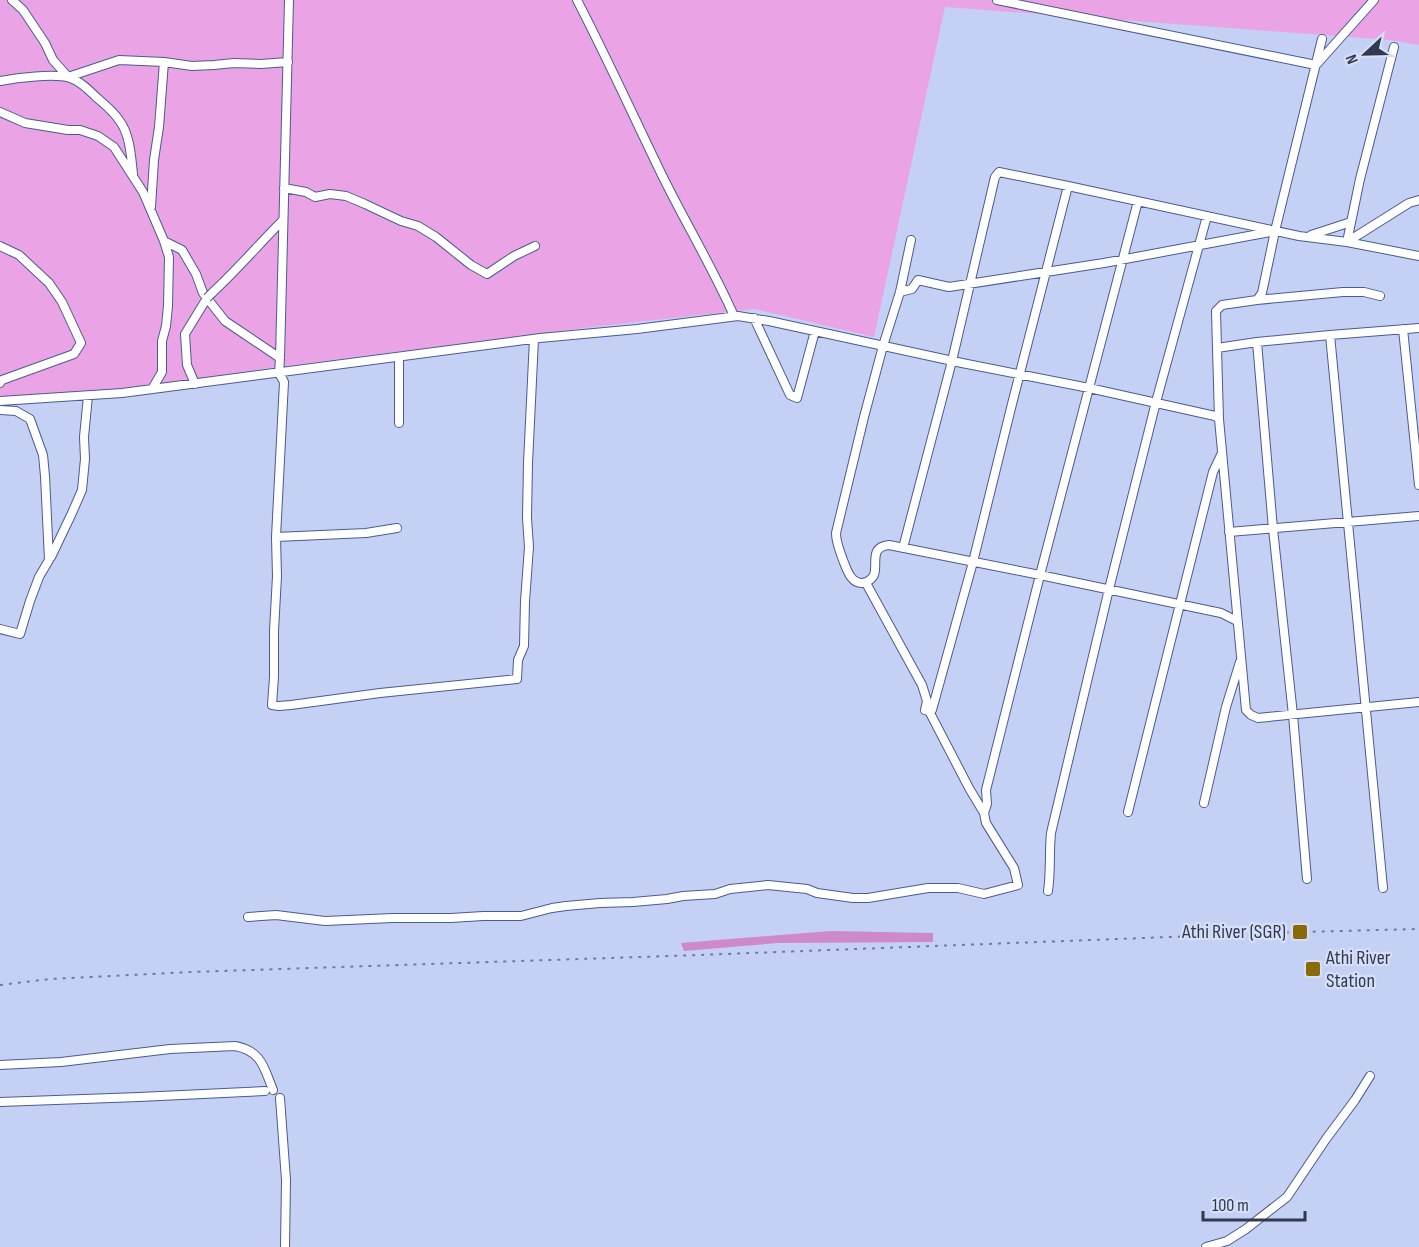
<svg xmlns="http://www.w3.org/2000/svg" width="1419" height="1247" viewBox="0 0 1419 1247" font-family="'Sofia Sans Condensed',sans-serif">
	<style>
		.green { fill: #eaa4e5 }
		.forest { fill: #cd89c8 }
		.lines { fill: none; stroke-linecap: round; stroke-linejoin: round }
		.minor-casing { stroke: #4a5b8f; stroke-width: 10 }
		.minor { stroke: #fff; stroke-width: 8 }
		.rail { stroke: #717b98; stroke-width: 2; stroke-dasharray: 3 6; stroke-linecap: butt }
		.minor-bridge-casing { stroke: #4a5b8f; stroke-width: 10; stroke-linecap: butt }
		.minor-bridge { stroke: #fff; stroke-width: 8 }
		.poi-dot { fill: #886b08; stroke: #d6dff7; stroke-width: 2 }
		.labels { text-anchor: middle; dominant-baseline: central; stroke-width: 4.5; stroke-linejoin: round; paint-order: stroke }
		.poi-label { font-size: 20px; fill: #303950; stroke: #d6dff7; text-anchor: end }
	</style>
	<rect width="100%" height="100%" fill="#c4d1f5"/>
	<!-- green -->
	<path class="green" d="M0 0H1419V45L1390 40 945 7 874 337 754 309 583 328 262 369 152 389 0 399Z"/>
	<!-- forest -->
	<path class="forest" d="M830 931 933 933V942L778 943 684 951 681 943Z"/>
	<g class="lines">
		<defs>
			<path id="minor" d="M12 0 23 10 45 43 53 60 68 77 119 60 164 62 192 66 214 65 234 63 261 64 288 62
				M289 0 280 358 279 373 284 382 276 537 366 533 397 528
				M577 0C606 56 632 113 659 169 683 219 712 266 734 316
				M997 0 1316 65 1374 0
				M1394 47 1360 179 1347 242 1419 256
				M0 81C16 78 55 73 70 78 80 81 89 90 96 97 104 104 113 111 119 120 130 134 131 156 133 174
				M0 112 25 123 68 130H80L98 136 114 147 143 192 164 241 182 250 196 274 203 293 225 321 280 358
				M284 188 306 192 315 197 330 194 346 196 365 204 401 221 418 226 436 237 471 265 487 274 514 256 535 246
				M151 207 154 160 159 127 164 62
				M1311 235 1351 222
				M911 240 900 292 883 346 864 417 836 533C836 543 840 551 843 560 847 570 851 584 863 583 868 582 872 579 874 575 878 563 869 547 889 545L1040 575 1221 613 1237 621
				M0 246 19 255 49 283 62 302 81 343 74 354 2 380 0 383
				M900 292 912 289 918 280 949 287 1104 263 1270 232
				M212 293C237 270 259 244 283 220
				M1257 300 1343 292H1364L1380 296
				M754 318 790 395 797 398 815 331
				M1403 329 1419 485
				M1330 335 1383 888
				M1257 342 1273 529 1293 715 1307 879
				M1217 348 1216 311 1222 305 1257 300 1262 293 1275 231 1322 39
				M195 384 187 365 185 334 207 298
				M152 389 162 372V341L166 326 168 306 169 257 164 241
				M0 401 122 393 540 338 637 329 738 316 769 321 962 363 1089 388 1215 416 1219 419 1246 710 1251 715 1258 718 1419 702
				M0 410 16 411 30 419 43 455 45 476 49 560 39 577 30 601 20 634 0 629
				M1219 419 1217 348 1257 342 1330 335 1419 328
				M399 423V357
				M1229 532 1419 516
				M276 537 277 576 274 631V677L272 705 279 706 291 705 380 693 517 679 518 660 524 646 525 601 529 547 527 518 528 463 534 339
				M903 548 952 361 995 177 999 172 1068 186 1299 236 1347 242 1409 203 1419 200
				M51 557 72 513 82 490 85 459 84 437 88 396
				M866 583 922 685 927 701 925 710 929 711 932 710 973 562 1012 404 1068 186
				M929 711 969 788 984 813
				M1204 803 1226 707 1240 662
				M1128 812 1213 472 1222 453
				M1048 891C1051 871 1049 852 1051 833L1109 589 1156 402 1207 216
				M248 917 276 915 325 921 393 918H451L483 916H521L552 908 566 906 600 903 633 902 667 899 683 896 715 894 730 889 768 885 807 889 817 893 853 898H868L928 888H958L984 894 1018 885 1014 868 986 823 984 813 987 804 986 790 1040 575 1138 201
				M0 1065 61 1062 170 1049 235 1046C262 1051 264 1068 273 1090
				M280 1098 286 1180 285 1247
				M0 1102 139 1097 265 1091
				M1206 1247 1227 1241 1246 1229 1287 1197 1326 1139 1355 1100 1370 1076"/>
		</defs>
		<!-- minor casing -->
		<use href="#minor" class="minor-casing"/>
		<!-- minor -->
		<use href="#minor" class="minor"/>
		<!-- rail -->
		<path class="rail" d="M0 985 50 979 191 972 699 955 1300 932 1419 929"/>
		<defs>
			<path id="minor-bridge" d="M207 298 212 293"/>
		</defs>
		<!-- minor-bridge casing -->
		<use href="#minor-bridge" class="minor-bridge-casing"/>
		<!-- minor-bridge -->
		<use href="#minor-bridge" class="minor-bridge"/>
	</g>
	<!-- markers -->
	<g class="poi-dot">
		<rect x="1292" y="924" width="16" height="16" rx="3"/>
		<rect x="1305" y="961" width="16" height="16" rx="3"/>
	</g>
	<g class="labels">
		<!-- poi labels -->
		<g class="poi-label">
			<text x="1286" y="932">Athi River (SGR)</text>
			<text x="1326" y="958" text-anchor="start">Athi River<tspan x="1326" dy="23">Station</tspan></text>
		</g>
	</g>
	<!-- north arrow -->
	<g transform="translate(1365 54) rotate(248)" stroke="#d6dff7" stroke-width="4.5" paint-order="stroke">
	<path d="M0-4.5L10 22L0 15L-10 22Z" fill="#303950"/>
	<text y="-9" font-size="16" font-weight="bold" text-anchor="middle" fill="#303950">N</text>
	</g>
	<!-- scale -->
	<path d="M1203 1211v9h102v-9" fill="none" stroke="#303950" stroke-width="3"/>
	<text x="1212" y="1211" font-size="18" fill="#303950" stroke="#d6dff7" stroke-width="4.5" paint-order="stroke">100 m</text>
</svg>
